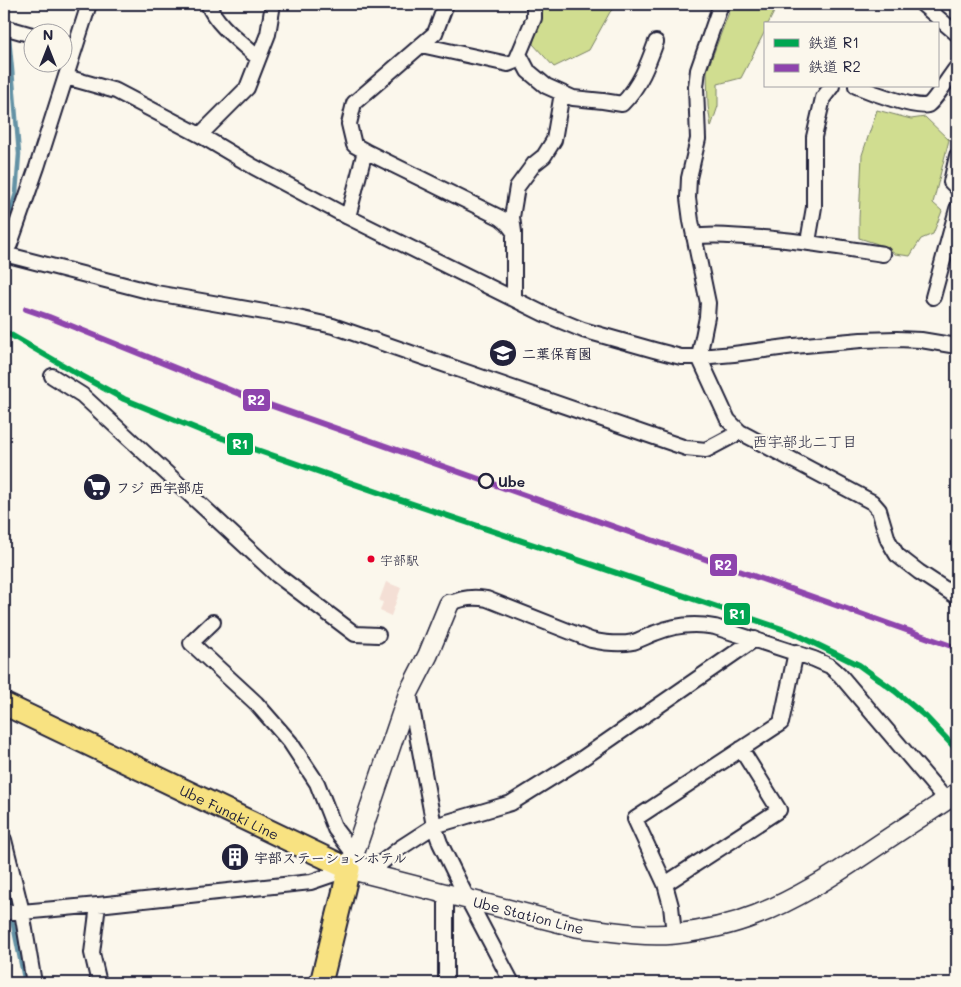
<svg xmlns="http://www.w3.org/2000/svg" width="961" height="987" viewBox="0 0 961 987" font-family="Mali,'Klee One',sans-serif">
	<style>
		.built { fill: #f4dfd5 }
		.green { fill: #d0dd90; stroke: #798066 }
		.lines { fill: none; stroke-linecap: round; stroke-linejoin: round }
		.stream { stroke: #6392a5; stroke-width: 4.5 }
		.minor-casing { stroke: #22223b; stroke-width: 18 }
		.secondary-casing { stroke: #22223b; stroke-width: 22 }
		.primary-casing { stroke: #22223b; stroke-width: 25 }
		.minor { stroke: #fbf7ec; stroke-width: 14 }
		.secondary { stroke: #fbf7ec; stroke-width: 19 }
		.primary { stroke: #f8e281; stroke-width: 21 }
		.rail { stroke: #22223b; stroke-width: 4; stroke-dasharray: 8 4; stroke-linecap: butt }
		.rail-1-casing { stroke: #fbf7ec; stroke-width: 10 }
		.rail-2-casing { stroke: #fbf7ec; stroke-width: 10 }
		.rail-1 { stroke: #00a651; stroke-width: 6 }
		.rail-2 { stroke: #8e44ad; stroke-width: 6 }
		.stop-dot { fill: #fbf7ec; stroke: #22223b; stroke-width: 2.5 }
		.bus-dot { fill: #e4002b; stroke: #fbf7ec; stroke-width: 2 }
		.labels { text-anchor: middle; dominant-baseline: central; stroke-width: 4.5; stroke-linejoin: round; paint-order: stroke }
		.bus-label { font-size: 13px; fill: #22223b; stroke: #fbf7ec; text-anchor: start }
		.poi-label { font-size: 14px; font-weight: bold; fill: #22223b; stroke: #fbf7ec; text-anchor: start }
		.stop-label { font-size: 14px; font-weight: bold; fill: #22223b; stroke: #fbf7ec; text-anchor: start }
		.street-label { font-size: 14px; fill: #22223b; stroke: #fbf7ec }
		.neighbourhood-label { font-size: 15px; fill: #22223b; stroke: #fbf7ec }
		.line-badge { stroke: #fbf7ec; stroke-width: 2 }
		.badge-label { font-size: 14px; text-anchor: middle; font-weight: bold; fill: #fff }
	</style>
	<rect width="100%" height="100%" fill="#fbf7ec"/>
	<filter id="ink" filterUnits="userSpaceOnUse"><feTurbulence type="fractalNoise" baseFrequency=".02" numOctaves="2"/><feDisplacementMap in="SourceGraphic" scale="10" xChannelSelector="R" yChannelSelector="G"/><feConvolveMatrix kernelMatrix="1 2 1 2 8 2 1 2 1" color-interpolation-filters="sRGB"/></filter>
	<g filter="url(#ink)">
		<!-- built -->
		<path class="built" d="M386 582 401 588 391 616 380 611 383 602 379 601Z"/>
		<!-- green -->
		<path class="green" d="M542 4H618L610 12 589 50 554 67 533 44Z
			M732 4H780L776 8 768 24H765V31L741 78 718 84V106L711 127 708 106 707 71Z
			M877 110 911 119 925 117 949 140 933 203 942 211 933 234 921 239 910 256 895 254 884 246 859 238V219L862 155Z"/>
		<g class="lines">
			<!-- stream -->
			<path class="stream" d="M4 232 16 193 19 154 12 70 7 17 9 4
				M4 881 25 983"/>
			<defs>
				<path id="minor" d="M208 4C217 26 241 42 258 58
					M721 4 698 70 696 87 698 139 689 178 688 198 691 221 708 303 707 317 699 357 728 420 740 432 872 502 879 510 888 540 897 555 919 572 957 597
					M922 4 957 34
					M4 27 32 35
					M62 44 75 48
					M421 45 508 64 516 61 534 18V4
					M519 54 528 71 546 86 573 98 603 101 622 104C640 86 648 64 656 42
					M66 77 116 91 200 135 254 167 348 217 544 314 583 330 654 350 681 357H699L734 354 794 346 861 340 897 339 921 340 957 346
					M856 86C868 91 918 110 928 105 934 102 951 74 957 67
					M200 135 247 88 268 34 273 4
					M365 151 501 218 508 224 514 232
					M957 156 951 182 957 188
					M348 217 365 151 354 145 349 124 354 103 435 33 446 4
					M694 237C711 234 728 236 745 237 791 239 837 247 883 254
					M808 242 814 207V137L823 98 832 86
					M4 252 12 256 156 293 298 318 333 326 686 448 706 450 740 432
					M5 252 10 244 37 167 89 4
					M933 297 957 209
					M514 299V232L512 217 517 187 534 164 544 156 554 140 562 93
					M52 376 82 395 277 575 355 634 378 635
					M449 604C461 598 473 596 487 599L591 640C605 643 619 645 633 642 640 640 647 636 655 633 674 625 695 623 715 627L814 659 830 666 840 675 946 800
					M213 622 191 643 256 703 290 742 317 783 335 829 354 854
					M409 692 434 826 440 843 463 890 512 983
					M4 840 22 912 34 983
					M665 884 779 810 741 749
					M446 893V983
					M98 905 92 953 99 983
					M4 912H22L98 905 311 882 349 869 381 863 400 848 434 826 511 803 580 760 755 639
					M674 934 671 906 665 884 635 819 781 723 796 652"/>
				<g id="secondary">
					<path id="s1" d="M449 604 428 655 409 692 349 869 577 927C609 931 642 937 675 934 702 931 731 925 756 915 795 900 831 877 865 854 896 833 927 813 957 793"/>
				</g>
				<g id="primary">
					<path id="s2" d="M4 704 349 869 321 983"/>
				</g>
			</defs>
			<!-- minor casing -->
			<use href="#minor" class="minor-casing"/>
			<!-- secondary casing -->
			<use href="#secondary" class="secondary-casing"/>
			<!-- primary casing -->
			<use href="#primary" class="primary-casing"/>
			<!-- minor -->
			<use href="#minor" class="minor"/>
			<!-- secondary -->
			<use href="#secondary" class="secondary"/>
			<!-- primary -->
			<use href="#primary" class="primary"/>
			<!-- rail -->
			<path class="rail" d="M4 331 78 374 124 399 202 431 470 524"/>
			<defs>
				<path id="rail-1" d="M4 331 78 374 124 399 202 431 392 497 791 632 859 665 895 691 926 717 957 750"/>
				<path id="rail-2" d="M26 309 49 317 247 397 957 648"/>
			</defs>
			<!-- rail-1 casing -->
			<use href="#rail-1" class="rail-1-casing"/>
			<!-- rail-2 casing -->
			<use href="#rail-2" class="rail-2-casing"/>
			<!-- rail-1 -->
			<use href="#rail-1" class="rail-1"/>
			<!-- rail-2 -->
			<use href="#rail-2" class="rail-2"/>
		</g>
	</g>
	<!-- icons -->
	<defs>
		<symbol id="school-disc" viewBox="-11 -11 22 22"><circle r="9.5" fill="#22223b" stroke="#fbf7ec"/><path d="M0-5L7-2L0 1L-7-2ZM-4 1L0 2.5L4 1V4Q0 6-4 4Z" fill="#fff"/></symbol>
		<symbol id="supermarket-disc" viewBox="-11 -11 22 22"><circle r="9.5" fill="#22223b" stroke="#fbf7ec"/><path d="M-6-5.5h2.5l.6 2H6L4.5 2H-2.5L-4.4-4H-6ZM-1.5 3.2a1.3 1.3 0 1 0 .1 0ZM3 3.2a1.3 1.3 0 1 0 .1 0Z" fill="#fff"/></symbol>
		<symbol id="building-disc" viewBox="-11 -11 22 22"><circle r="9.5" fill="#22223b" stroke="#fbf7ec"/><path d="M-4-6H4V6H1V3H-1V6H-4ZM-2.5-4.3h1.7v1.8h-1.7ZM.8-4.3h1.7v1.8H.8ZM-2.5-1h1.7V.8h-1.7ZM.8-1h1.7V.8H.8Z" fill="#fff"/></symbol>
	</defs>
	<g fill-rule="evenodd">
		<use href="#school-disc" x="487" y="337" width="32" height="32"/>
		<use href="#supermarket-disc" x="81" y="471" width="32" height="32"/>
		<use href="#building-disc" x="219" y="841" width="32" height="32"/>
	</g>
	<!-- markers -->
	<circle class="stop-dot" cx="486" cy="481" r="7"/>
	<circle class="bus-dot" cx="371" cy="559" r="4.5"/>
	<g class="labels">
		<!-- bus labels -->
		<g class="bus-label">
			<text x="380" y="559">宇部駅</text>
		</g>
		<!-- poi labels -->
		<g class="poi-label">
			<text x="522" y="353">二葉保育園</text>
			<text x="116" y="487">フジ 西宇部店</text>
			<text x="254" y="857">宇部ステーションホテル</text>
		</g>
		<!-- stop labels -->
		<g class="stop-label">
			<text x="498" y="481">Ube</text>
		</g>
		<!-- street labels -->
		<g class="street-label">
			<text stroke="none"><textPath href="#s2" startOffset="250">Ube Funaki Line</textPath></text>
			<text stroke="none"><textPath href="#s1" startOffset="469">Ube Station Line</textPath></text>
		</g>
		<!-- neighbourhood labels -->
		<g class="neighbourhood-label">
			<text x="805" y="441">西宇部北二丁目</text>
		</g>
	</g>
	<g class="line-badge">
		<rect x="242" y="388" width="29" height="24" rx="5" fill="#8e44ad"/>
		<rect x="226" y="432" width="28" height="24" rx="5" fill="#00a651"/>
		<rect x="709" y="553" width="29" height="24" rx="5" fill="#8e44ad"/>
		<rect x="723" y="602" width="28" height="24" rx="5" fill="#00a651"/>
	</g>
	<g class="badge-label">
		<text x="256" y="405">R2</text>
		<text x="240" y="449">R1</text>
		<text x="723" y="570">R2</text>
		<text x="737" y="619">R1</text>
	</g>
	<!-- margin -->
	<rect width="961" height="987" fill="none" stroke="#fbf7ec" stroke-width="20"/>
	<rect x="10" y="10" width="941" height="967" fill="none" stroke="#22223b" stroke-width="2" filter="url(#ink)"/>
	<!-- legend -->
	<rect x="764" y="22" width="175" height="65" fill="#fbf7ec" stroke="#a4a2a5"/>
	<rect x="774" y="39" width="25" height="8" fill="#00a651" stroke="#a4a2a5"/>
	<text x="808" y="48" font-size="15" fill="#22223b">鉄道 R1</text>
	<rect x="774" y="64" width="25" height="8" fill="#8e44ad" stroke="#a4a2a5"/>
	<text x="808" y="72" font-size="15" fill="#22223b">鉄道 R2</text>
	<!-- north arrow -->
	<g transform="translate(48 48)"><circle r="24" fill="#fbf7ec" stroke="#a4a2a5"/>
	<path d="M0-4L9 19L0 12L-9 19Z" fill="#22223b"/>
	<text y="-8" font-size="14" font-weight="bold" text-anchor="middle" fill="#22223b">N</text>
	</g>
</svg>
